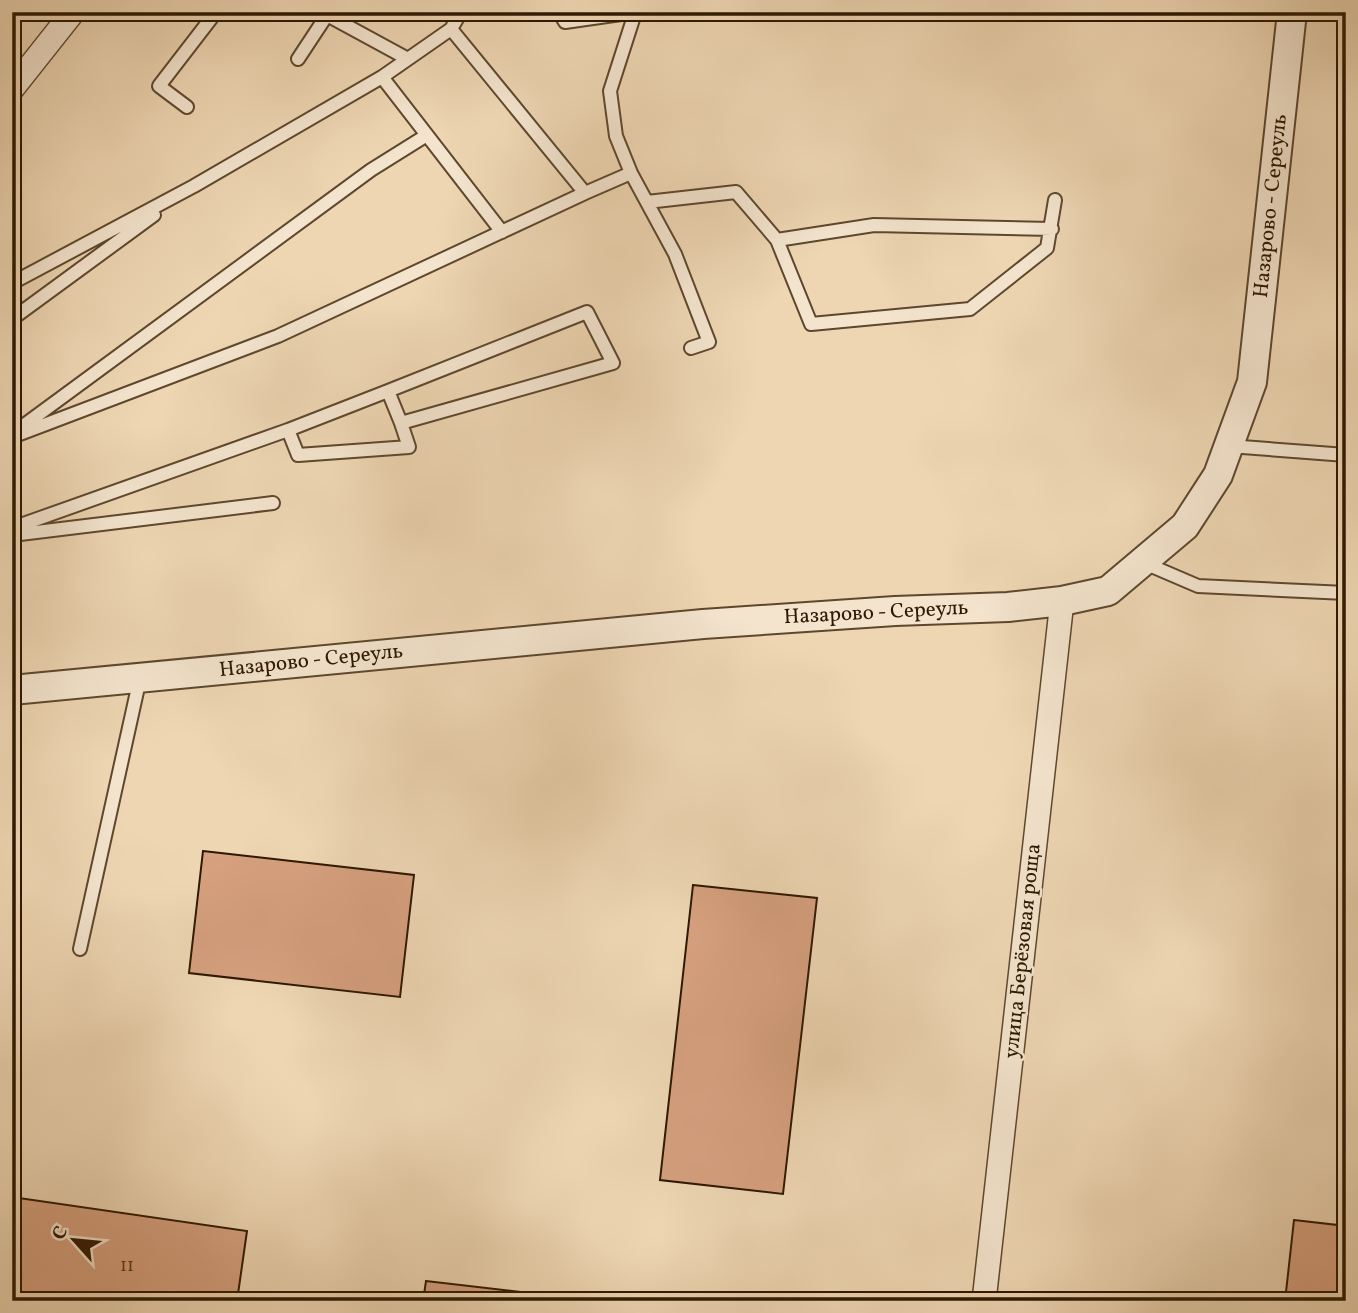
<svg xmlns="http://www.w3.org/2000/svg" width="1358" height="1313" viewBox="0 0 1358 1313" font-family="Vollkorn,serif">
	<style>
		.building { fill: #d6a07f; stroke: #2d1800; stroke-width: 2 }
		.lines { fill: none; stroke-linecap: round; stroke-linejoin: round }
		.service-casing { stroke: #5d482d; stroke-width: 16 }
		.minor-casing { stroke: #5d482d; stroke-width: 26 }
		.tertiary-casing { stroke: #5d482d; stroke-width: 32 }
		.service { stroke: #f4e4ce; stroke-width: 12 }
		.minor { stroke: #f4e4ce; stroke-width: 23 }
		.tertiary { stroke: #f4e4ce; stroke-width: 28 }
		.labels { text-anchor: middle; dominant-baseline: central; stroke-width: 5; stroke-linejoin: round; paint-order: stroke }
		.number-label { font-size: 18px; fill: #573a20 }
		.street-label { font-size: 21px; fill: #2d1800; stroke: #f4e4ce }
	</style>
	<rect width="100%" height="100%" fill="#eed6b3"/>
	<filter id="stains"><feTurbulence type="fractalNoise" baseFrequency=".00286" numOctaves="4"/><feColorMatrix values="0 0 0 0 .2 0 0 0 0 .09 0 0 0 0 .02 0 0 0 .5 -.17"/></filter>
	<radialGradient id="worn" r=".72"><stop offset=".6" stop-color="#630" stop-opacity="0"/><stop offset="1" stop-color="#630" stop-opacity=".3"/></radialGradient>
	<!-- building -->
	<path class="building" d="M203 851 414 875 400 997 189 973Z
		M693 885 817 898 783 1194 660 1180Z
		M12 1197 247 1231 237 1301H12Z
		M1294 1220 1346 1226V1301H1285Z
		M426 1281 599 1301H423Z"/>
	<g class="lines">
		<defs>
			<path id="service" d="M559 12 565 22 635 12
				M451 29 382 77 502 232
				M298 59 327 15 408 59
				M187 107 159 86 216 12
				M631 173 675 254 709 342 691 348
				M585 193 631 173 616 136 610 91 635 13
				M647 202 736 192 777 240 811 324 970 309 1047 248 1055 200
				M777 240 874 225 1052 229
				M14 282 194 186 382 77
				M12 319 154 215
				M288 430 388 391 401 423
				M16 431 371 170 427 135
				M12 437 278 336 585 193 451 29 461 12
				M1229 446 1346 455
				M12 528 288 430 298 455 409 447 401 423 613 363 587 312 388 391
				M12 535 273 503
				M1142 562 1198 586 1346 593
				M80 949 140 678"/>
			<path id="minor" d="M12 89 73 12
				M984 1301 1062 601"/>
			<path id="tertiary" d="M12 690 703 624 895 611 1008 607 1062 601 1108 591 1185 526 1218 475 1252 382 1292 12"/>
		</defs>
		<!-- service casing -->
		<use href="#service" class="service-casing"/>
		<!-- minor casing -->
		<use href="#minor" class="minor-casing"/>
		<!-- tertiary casing -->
		<use href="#tertiary" class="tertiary-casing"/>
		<!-- service -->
		<use href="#service" class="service"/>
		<!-- minor -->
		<use href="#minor" class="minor"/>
		<!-- tertiary -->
		<use href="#tertiary" class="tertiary"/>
	</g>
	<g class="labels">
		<!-- number labels -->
		<g class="number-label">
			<text x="127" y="1266">11</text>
		</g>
		<!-- street labels -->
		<g class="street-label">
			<text transform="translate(1271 206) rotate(-84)">Назарово - Сереуль</text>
			<text transform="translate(876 613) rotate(-3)">Назарово - Сереуль</text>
			<text transform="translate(311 661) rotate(-6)">Назарово - Сереуль</text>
			<text transform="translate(1023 951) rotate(-84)">улица Берёзовая роща</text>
		</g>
	</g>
	<!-- margin -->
	<rect width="1358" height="1313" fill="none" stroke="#eed6b3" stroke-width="42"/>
	<rect x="14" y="14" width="1330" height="1285" fill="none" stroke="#2d1800" stroke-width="3.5"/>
	<rect x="21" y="21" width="1316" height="1271" fill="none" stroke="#2d1800" stroke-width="2"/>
	<!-- north arrow -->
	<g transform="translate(74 1240) rotate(297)" stroke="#f4e4ce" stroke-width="5" paint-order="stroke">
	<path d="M0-5L12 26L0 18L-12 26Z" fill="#2d1800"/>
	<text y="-10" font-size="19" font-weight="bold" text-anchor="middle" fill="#2d1800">С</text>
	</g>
	<rect width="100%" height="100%" filter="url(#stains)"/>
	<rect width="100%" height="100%" fill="url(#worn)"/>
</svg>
